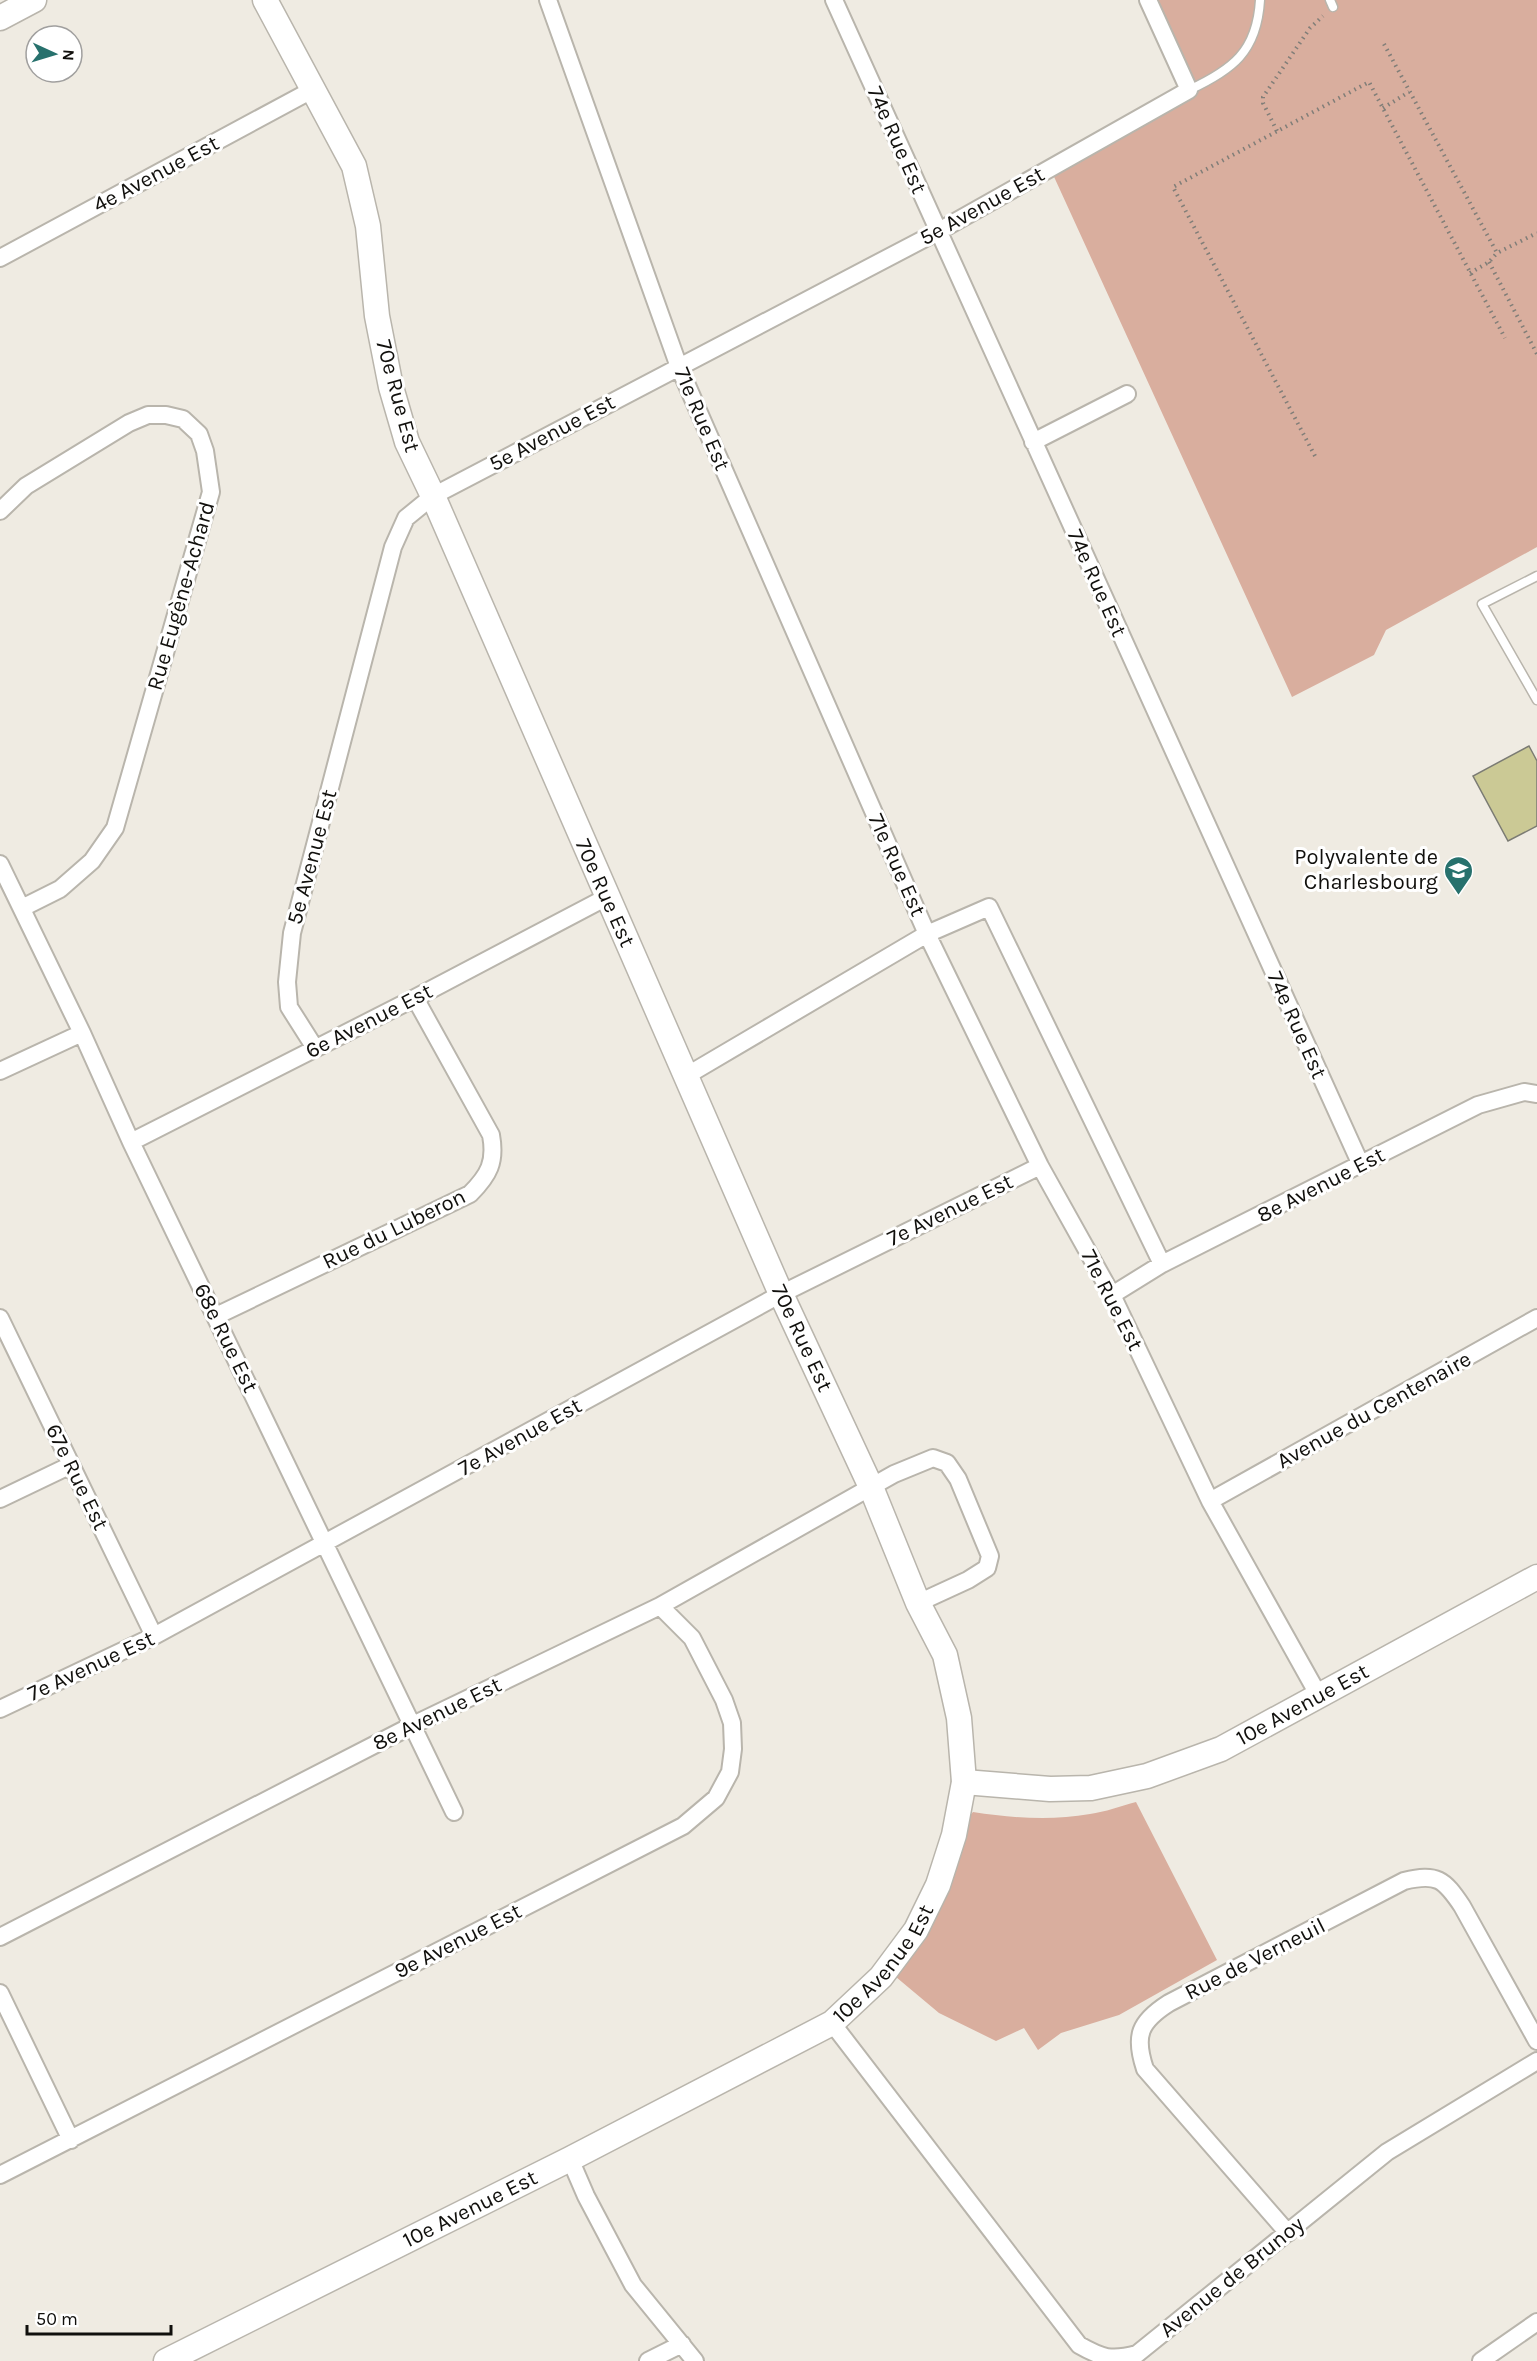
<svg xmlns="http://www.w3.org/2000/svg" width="1537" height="2361" viewBox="0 0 1537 2361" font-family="Karla,sans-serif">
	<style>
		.green { fill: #d9ae9e }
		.building { fill: #cbc995; stroke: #7b7b73; stroke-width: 1.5 }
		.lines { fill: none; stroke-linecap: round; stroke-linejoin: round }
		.lane-casing { stroke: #b9b5ac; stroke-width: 11 }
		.street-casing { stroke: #b9b5ac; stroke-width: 20 }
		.secondary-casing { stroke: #b9b5ac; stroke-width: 27 }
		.path { stroke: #817e78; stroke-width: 4; stroke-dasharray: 1.5 4.5; stroke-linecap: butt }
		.lane { stroke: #fff; stroke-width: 8 }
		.street { stroke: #fff; stroke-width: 16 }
		.secondary { stroke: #fff; stroke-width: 24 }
		.labels { text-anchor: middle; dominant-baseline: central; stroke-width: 6; stroke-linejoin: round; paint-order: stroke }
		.street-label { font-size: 22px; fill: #11100d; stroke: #fff }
		.poi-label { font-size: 22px; fill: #11100d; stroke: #fff; text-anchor: end }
	</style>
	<rect width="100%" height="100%" fill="#efebe2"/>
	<!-- green -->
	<path class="green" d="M1148 0H1537V547L1386 630 1374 655 1292 697 1050 168 1188 90Z
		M1136 1802 1217 1960 1119 2015 1061 2033 1038 2050 1024 2028 996 2041 939 2013 896 1977 919 1947 934 1919 964 1822 973 1812C1012 1818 1051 1821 1090 1814 1105 1812 1121 1806 1136 1802Z"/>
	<!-- building -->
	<path class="building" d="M1529 746 1537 761V826L1508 841 1473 776Z"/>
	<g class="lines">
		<defs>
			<path id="lane" d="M1330 0 1333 7
				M1189 90C1232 70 1257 52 1260 0
				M1537 576 1482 604 1537 700"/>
			<path id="street" d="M548 0 679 367 927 934 1040 1166 1112 1295 1210 1501 1319 1696
				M834 0 1361 1165
				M0 258 312 90
				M1033 442 1127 394
				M0 511 26 486 129 423 148 415H166L183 419 199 434 205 451 211 492 115 828 92 861 60 889 22 908
				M0 864 82 1033 131 1142 454 1812
				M315 1048 289 1007 287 982 292 933 393 547 406 518 433 496 939 231 1189 90 1148 0
				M0 1071 82 1033
				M686 1076 927 934 989 907 1162 1264
				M131 1142 415 998 607 897
				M1112 1295 1162 1264 1478 1105 1524 1092 1537 1094
				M216 1316 470 1194C489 1175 496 1162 491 1135L415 998
				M0 1318 154 1636
				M0 1499 71 1465
				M1210 1501 1537 1318
				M0 1709 154 1636 781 1294 1040 1166
				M0 1937 413 1725 660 1606 894 1474 933 1458 947 1463 958 1479 990 1556 987 1568 968 1580 918 1603
				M0 1993 71 2140
				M832 2023 1079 2345C1102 2358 1111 2361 1137 2354L1387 2152 1537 2061
				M570 2159 586 2196 633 2285 695 2361
				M0 2175 683 1826 716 1798 730 1772 733 1749 732 1723 724 1700 692 1638 660 1606
				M1288 2233 1145 2069C1134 2036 1139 2022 1169 2003L1404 1881C1437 1873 1444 1879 1462 1906L1537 2041
				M648 2361 682 2344
				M1481 2361 1537 2322"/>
			<g id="secondary">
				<path d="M0 18 34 0"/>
				<path id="s1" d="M964 1782 1050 1789 1091 1788 1147 1776 1221 1749 1537 1577"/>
				<path id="s2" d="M166 2361 570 2159 832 2023 881 1977 916 1930 938 1885 954 1835 964 1782 959 1718 945 1655 918 1603 871 1487 781 1294 433 496 407 442 391 387 377 316 368 226 354 166 265 0"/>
			</g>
		</defs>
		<!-- lane casing -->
		<use href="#lane" class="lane-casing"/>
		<!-- street casing -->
		<use href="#street" class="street-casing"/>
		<!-- secondary casing -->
		<use href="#secondary" class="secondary-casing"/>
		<!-- path -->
		<path class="path" d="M1384 44 1497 253 1537 233
			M1383 108 1409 92
			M1277 131 1263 103V97L1310 28 1323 16
			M1489 262 1537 354
			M1470 273 1489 262 1497 253
			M1315 456 1173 187 1369 82 1505 338"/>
		<!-- lane -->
		<use href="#lane" class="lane"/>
		<!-- street -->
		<use href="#street" class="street"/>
		<!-- secondary -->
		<use href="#secondary" class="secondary"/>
	</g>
	<!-- icons -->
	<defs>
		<symbol id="school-pin" viewBox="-11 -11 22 30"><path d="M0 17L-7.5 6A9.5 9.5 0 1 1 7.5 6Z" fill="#27716d" stroke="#fff"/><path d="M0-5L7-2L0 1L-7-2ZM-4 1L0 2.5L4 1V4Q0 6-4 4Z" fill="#fff"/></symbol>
	</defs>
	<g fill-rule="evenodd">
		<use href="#school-pin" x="1442" y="854" width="33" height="45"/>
	</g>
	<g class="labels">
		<!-- street labels -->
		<g class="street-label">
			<text transform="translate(897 140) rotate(66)">74e Rue Est</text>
			<text transform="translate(156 174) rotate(-28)">4e Avenue Est</text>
			<text transform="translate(982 206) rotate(-29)">5e Avenue Est</text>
			<text transform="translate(398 396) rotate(75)">70e Rue Est</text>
			<text transform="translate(702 419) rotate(67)">71e Rue Est</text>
			<text transform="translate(552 433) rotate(-28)">5e Avenue Est</text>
			<text transform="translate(1097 583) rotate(66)">74e Rue Est</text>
			<text transform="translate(181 596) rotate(-74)">Rue Eugène-Achard</text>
			<text transform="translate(312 857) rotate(-75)">5e Avenue Est</text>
			<text transform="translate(897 865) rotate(66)">71e Rue Est</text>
			<text transform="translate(605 893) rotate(66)">70e Rue Est</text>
			<text transform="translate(369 1021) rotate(-27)">6e Avenue Est</text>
			<text transform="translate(1297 1025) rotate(66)">74e Rue Est</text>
			<text transform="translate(1321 1185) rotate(-27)">8e Avenue Est</text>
			<text transform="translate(950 1210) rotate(-26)">7e Avenue Est</text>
			<text transform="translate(394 1229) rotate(-26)">Rue du Luberon</text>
			<text transform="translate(1112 1300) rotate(63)">71e Rue Est</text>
			<text transform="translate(226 1338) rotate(64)">68e Rue Est</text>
			<text transform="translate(802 1338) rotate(65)">70e Rue Est</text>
			<text transform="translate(1374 1410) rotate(-29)">Avenue du Centenaire</text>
			<text transform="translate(520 1437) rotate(-29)">7e Avenue Est</text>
			<text transform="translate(77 1477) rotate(64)">67e Rue Est</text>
			<text transform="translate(91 1666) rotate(-25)">7e Avenue Est</text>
			<text stroke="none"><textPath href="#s1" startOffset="356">10e Avenue Est</textPath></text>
			<text transform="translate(437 1714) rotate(-26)">8e Avenue Est</text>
			<text transform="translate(458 1941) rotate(-27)">9e Avenue Est</text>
			<text transform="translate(1255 1959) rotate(-27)">Rue de Verneuil</text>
			<text stroke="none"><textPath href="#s2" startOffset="826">10e Avenue Est</textPath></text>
			<text stroke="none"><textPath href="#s2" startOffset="340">10e Avenue Est</textPath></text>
			<text transform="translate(1232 2277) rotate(-39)">Avenue de Brunoy</text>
		</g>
		<!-- poi labels -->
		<g class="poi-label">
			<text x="1438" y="857">Polyvalente de<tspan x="1438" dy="25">Charlesbourg</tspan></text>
		</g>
	</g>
	<!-- north arrow -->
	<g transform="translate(54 54) rotate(94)"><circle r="28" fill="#ffffff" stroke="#a09f9e" stroke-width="1.5"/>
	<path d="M0-4.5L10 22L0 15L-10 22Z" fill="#27716d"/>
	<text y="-9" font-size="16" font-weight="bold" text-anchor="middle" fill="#11100d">N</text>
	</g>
	<!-- scale -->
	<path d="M27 2325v9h144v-9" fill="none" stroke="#11100d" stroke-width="3"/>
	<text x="36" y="2325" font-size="18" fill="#11100d" stroke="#ffffff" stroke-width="4.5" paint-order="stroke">50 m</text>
</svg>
